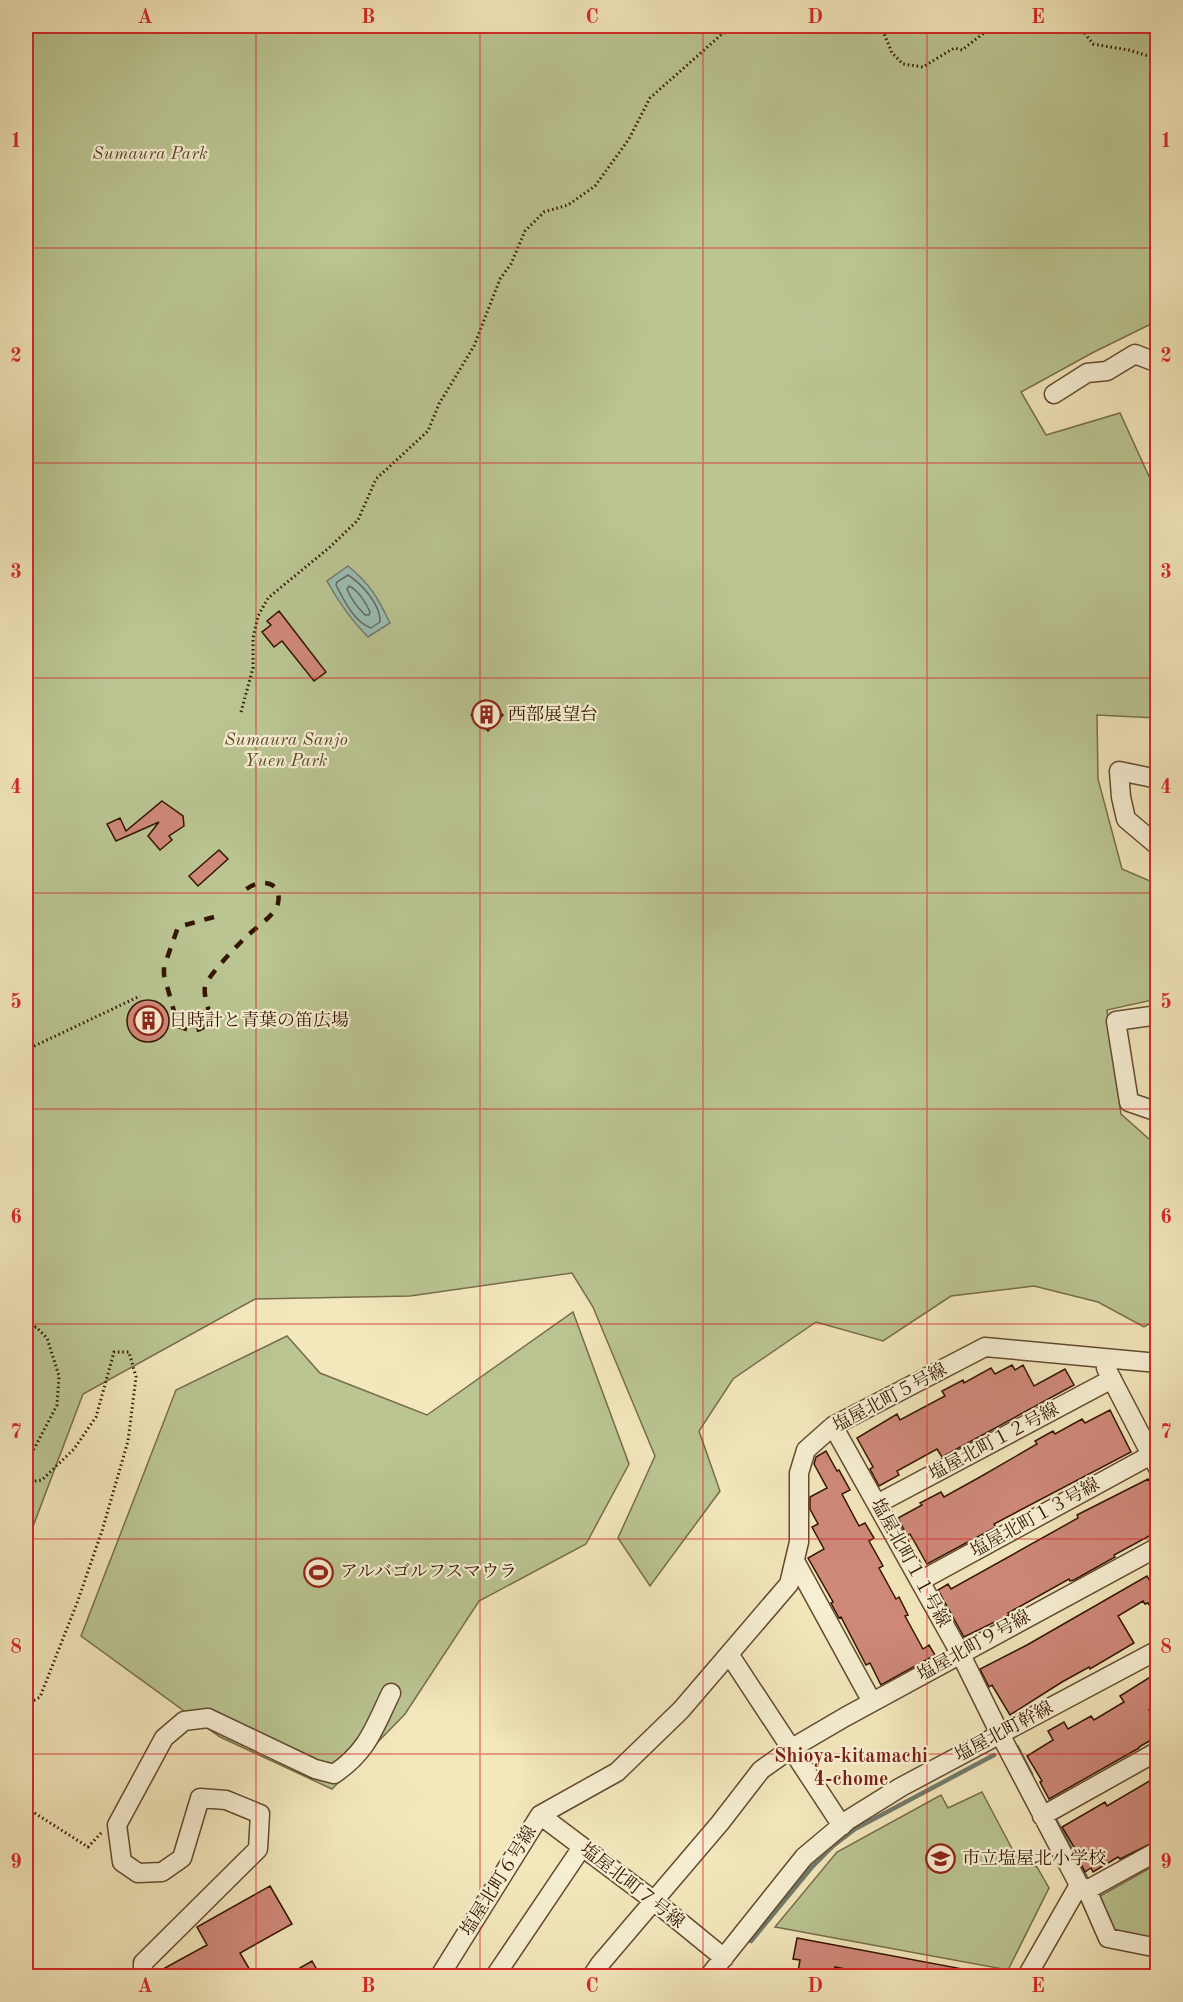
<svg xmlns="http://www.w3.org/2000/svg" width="1183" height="2002" viewBox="0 0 1183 2002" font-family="'Old Standard TT','Noto Serif JP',serif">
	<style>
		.green { fill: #bac592; stroke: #776d4a; stroke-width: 1.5 }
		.water { fill: #9bbfb5; stroke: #727b6d; stroke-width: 1.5 }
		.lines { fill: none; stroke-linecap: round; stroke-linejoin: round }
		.shore { stroke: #686a5b; stroke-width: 1.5 }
		.stream { stroke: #727b6d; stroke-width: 4.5 }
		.building { fill: #cf8979; stroke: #341501; stroke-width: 1.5 }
		.minor-casing { stroke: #644a30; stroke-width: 21 }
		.path { stroke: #341501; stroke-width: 3; stroke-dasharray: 1.5 3; stroke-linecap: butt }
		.minor { stroke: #f7efd3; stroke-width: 18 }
		.rail { stroke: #341501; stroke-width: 4.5; stroke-dasharray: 10 10; stroke-linecap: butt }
		.grid { fill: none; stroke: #d62828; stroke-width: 1.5; stroke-opacity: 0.55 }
		.labels { text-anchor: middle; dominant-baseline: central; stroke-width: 4.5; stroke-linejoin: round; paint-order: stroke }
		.park-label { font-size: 18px; font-style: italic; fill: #5c4a2c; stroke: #f7efd3 }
		.poi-label { font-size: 18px; fill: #341501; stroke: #f7efd3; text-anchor: start }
		.street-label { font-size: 18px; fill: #341501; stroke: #f7efd3 }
		.neighbourhood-label { font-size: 20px; font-weight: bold; fill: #7a1f14; stroke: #f7efd3 }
		.neatline { fill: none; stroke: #d62828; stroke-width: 2 }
		.grid-label { font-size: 20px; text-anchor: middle; font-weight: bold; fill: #d62828 }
	</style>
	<rect width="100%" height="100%" fill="#f3e7bc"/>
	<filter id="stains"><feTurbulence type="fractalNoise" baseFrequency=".00333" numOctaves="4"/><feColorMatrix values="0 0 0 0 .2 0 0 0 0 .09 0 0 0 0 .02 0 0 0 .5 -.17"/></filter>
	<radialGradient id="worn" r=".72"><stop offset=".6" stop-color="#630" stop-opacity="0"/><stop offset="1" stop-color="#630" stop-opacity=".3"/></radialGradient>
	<!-- green -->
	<path class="green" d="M26 26H1157V321L1092 353 1021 392 1046 435 1120 413 1157 494V718L1097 715 1098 779 1122 869 1157 884V999L1107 1010 1121 1114 1157 1146V1319L1144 1327 1098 1302 1034 1286 951 1296 883 1341 816 1322 733 1379 699 1431 720 1491 650 1586 618 1538 655 1456 593 1307 572 1273 410 1296 255 1299 83 1394 26 1545Z
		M573 1312 629 1464 586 1544 479 1601 405 1714 332 1789 220 1737 81 1636 176 1390 287 1336 320 1373 427 1415Z
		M982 1792 1017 1858 1037 1867 1049 1888 1008 1970 775 1927 837 1852 941 1795 948 1808Z
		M1157 1864V1941L1119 1933 1111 1928 1097 1900 1100 1896Z"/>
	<!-- water -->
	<path class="water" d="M348 566C370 584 378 598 390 623L368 637C351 620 339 603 327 581Z"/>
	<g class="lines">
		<!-- shore -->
		<path class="shore" d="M348 575C362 584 381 605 380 622L371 628C354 622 344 600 336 585L337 582Z
			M349 586C358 590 366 603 370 612L369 615H365C358 608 351 599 347 589Z"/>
		<!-- stream -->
		<path class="stream" d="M1017 1747 1031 1774
			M1056 1821 1086 1877
			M751 1941 812 1867 833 1846 855 1829 994 1755"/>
	</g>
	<!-- building -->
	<path class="building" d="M279 611 326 672 314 681 282 641 274 647 262 632 271 625 267 621Z
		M486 700 503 715 488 731 471 715Z
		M162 801 183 816 184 826 169 836 172 840 160 850 148 836 159 822 116 841 107 824 120 818 126 831Z
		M219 850 228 859 198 886 189 876Z
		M127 1021a21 21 0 1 1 42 0a21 21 0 1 1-42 0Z
		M1012 1365 1015 1370 1023 1365 1034 1386 1065 1369 1074 1385 942 1457 937 1449 897 1471 899 1475 879 1486 870 1469 873 1467 857 1438 897 1414 900 1420 945 1396 942 1391 963 1380 964 1383 991 1368 995 1374Z
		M1110 1410 1131 1452 994 1524 996 1527 927 1564 910 1534 907 1536 898 1518 922 1505 920 1503 941 1492 944 1497 980 1477 1037 1444 1035 1441 1053 1431 1055 1434 1082 1419 1085 1423Z
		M826 1451 837 1471 839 1470 850 1490 842 1494 859 1526 865 1523 874 1538 869 1541 883 1566 879 1568 896 1599 899 1597 908 1615 905 1616 923 1649 929 1645 935 1655 881 1685 870 1663 866 1665 841 1617 839 1618 831 1603 833 1602 808 1558 824 1549 812 1527 818 1524 810 1509V1497L827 1488 814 1464 816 1457Z
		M1148 1479 1158 1496V1536L1150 1538 1149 1536 1114 1555 1115 1557 1074 1580 1070 1581 1069 1579 1008 1613 1009 1615 964 1637 938 1590 948 1584 951 1589 1078 1518 1077 1515Z
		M1147 1576 1151 1583 1158 1579V1619L1148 1603 1145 1604 1143 1601 1118 1616 1134 1643 1090 1669 1089 1667 1062 1682 1010 1715 992 1685 989 1687 980 1669 1027 1645Z
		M1158 1672V1705L1149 1710 1158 1724V1736L1139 1747V1748L1049 1799 1040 1782 1042 1781 1027 1756 1053 1740 1048 1731 1064 1722 1068 1729 1091 1716 1094 1720 1124 1702 1120 1696Z
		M1158 1776V1840L1120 1859 1118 1857 1093 1872 1091 1868 1085 1872 1078 1858 1080 1857 1062 1827 1105 1802 1107 1806Z
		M270 1886 292 1924 240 1953 254 1977H154V1974L207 1945 197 1927Z
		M797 1938 968 1970 967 1977H885L835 1967 833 1977H797L800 1960 793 1959Z
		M312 1961 321 1977H284Z"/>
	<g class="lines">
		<defs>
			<path id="minor" d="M1054 394 1087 373 1107 371 1135 354 1158 363
				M1158 779 1119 771 1121 797 1126 819 1158 846
				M1158 1015 1116 1021 1129 1102 1158 1112
				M1106 1368 1158 1468
				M833 1426 960 1653 1000 1734 1079 1885
				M877 1504 1112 1379
				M795 1561 872 1702
				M920 1581 1151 1455
				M540 1815 653 1900 724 1958
				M1042 1816 1158 1751
				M842 1826 729 1654 789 1584 799 1542V1473L806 1450 833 1426 985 1347 1158 1363
				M1087 1890 1108 1938 1158 1948
				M143 1976V1963L258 1849 260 1814 226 1800 200 1798 182 1858 162 1872 138 1873 122 1862 117 1825 164 1738 184 1721 208 1718 315 1769 334 1774C368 1751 374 1728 391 1693
				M444 1976 441 1974 540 1815 617 1772 681 1710 729 1654
				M495 1976 582 1847
				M592 1976 600 1964 720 1823 761 1770 792 1748 845 1717 1158 1547
				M709 1976 804 1857 848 1820 901 1787 1158 1650
				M1027 1976 1079 1885 1087 1890 1158 1851"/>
		</defs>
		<!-- minor casing -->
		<use href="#minor" class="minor-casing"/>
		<!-- path -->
		<path class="path" d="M881 26 892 53 903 64 923 67 954 48 962 50 993 26
			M1079 26 1093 44 1129 50 1158 59
			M241 712 253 668V638L258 616 268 598 330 547 358 520 376 479 428 431 439 404 474 346 500 279 511 264 525 231 544 212 568 205 595 186 629 139 650 98 722 34 742 26
			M26 1050 140 996
			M26 1330 36 1327 47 1338 59 1376 57 1405 33 1451 26 1462
			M26 1475 29 1482 42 1480 74 1449 96 1417 114 1352H129L136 1377 128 1441 102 1531 77 1603 40 1697 26 1705
			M26 1813 33 1812 88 1847 103 1831"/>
		<!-- minor -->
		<use href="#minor" class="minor"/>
		<!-- rail -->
		<path class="rail" d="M214 917 178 927 164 967V975L178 1026C186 1029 191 1032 200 1029 222 1020 196 995 208 980 217 967 229 954 241 942 250 931 276 916 278 903 283 880 258 878 244 891"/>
	</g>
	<!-- grid -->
	<path class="grid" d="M256 26V1976M480 26V1976M703 26V1976M927 26V1976M26 248H1158M26 463H1158M26 678H1158M26 893H1158M26 1109H1158M26 1324H1158M26 1539H1158M26 1754H1158"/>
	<!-- icons -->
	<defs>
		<symbol id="building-ring" viewBox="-11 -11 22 22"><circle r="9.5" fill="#f7efd3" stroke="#8f2418" stroke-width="1.5"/><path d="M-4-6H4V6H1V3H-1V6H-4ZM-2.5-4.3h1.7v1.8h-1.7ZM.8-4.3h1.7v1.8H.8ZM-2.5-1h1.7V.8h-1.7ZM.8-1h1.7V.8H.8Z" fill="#8f2418"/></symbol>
		<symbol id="stadium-ring" viewBox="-11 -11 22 22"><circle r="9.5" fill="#f7efd3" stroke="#8f2418" stroke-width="1.5"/><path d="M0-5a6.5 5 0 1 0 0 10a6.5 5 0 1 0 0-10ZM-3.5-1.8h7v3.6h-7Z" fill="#8f2418"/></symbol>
		<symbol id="school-ring" viewBox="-11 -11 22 22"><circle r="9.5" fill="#f7efd3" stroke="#8f2418" stroke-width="1.5"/><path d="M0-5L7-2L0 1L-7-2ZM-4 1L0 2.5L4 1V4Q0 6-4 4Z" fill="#8f2418"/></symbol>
	</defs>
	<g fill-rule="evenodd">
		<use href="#building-ring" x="470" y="698" width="33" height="33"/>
		<use href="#building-ring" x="132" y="1004" width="33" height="33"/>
		<use href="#stadium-ring" x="302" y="1556" width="33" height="33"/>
		<use href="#school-ring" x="924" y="1842" width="33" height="33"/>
	</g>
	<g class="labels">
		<!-- park labels -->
		<g class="park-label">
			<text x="150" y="154">Sumaura Park</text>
			<text x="286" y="740">Sumaura Sanjo<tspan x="286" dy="21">Yuen Park</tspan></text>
		</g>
		<!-- poi labels -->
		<g class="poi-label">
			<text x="508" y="715">西部展望台</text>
			<text x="169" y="1021">日時計と青葉の笛広場</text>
			<text x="340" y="1572">アルバゴルフスマウラ</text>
			<text x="962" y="1859">市立塩屋北小学校</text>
		</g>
		<!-- street labels -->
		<g class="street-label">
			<text transform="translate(890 1398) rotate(-28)">塩屋北町５号線</text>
			<text transform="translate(994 1442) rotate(-28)">塩屋北町１２号線</text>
			<text transform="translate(1035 1518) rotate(-29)">塩屋北町１３号線</text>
			<text transform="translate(910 1563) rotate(61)">塩屋北町１１号線</text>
			<text transform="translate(974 1646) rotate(-29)">塩屋北町９号線</text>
			<text transform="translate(1004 1732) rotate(-28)">塩屋北町幹線</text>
			<text transform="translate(499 1881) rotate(-58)">塩屋北町６号線</text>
			<text transform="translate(632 1886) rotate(38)">塩屋北町７号線</text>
		</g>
		<!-- neighbourhood labels -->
		<g class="neighbourhood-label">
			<text x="851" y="1757">Shioya-kitamachi<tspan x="851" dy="23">4-chome</tspan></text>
		</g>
	</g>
	<!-- margin -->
	<rect width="1183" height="2002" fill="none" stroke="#f3e7bc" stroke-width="66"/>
	<rect x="33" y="33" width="1117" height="1936" class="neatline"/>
	<g class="grid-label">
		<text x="145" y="23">A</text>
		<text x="368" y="23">B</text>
		<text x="592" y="23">C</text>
		<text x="815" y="23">D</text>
		<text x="1038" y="23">E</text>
		<text x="16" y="147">1</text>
		<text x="1166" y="147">1</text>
		<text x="16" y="362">2</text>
		<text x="1166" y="362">2</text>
		<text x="16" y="578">3</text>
		<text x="1166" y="578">3</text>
		<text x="16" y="793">4</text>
		<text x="1166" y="793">4</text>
		<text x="16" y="1008">5</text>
		<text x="1166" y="1008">5</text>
		<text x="16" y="1223">6</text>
		<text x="1166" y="1223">6</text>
		<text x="16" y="1438">7</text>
		<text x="1166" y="1438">7</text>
		<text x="16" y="1653">8</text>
		<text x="1166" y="1653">8</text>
		<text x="16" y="1868">9</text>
		<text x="1166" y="1868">9</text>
		<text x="145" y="1992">A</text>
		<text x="368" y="1992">B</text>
		<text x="592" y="1992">C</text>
		<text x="815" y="1992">D</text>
		<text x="1038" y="1992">E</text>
	</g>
	<rect width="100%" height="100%" filter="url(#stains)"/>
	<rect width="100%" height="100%" fill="url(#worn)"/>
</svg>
